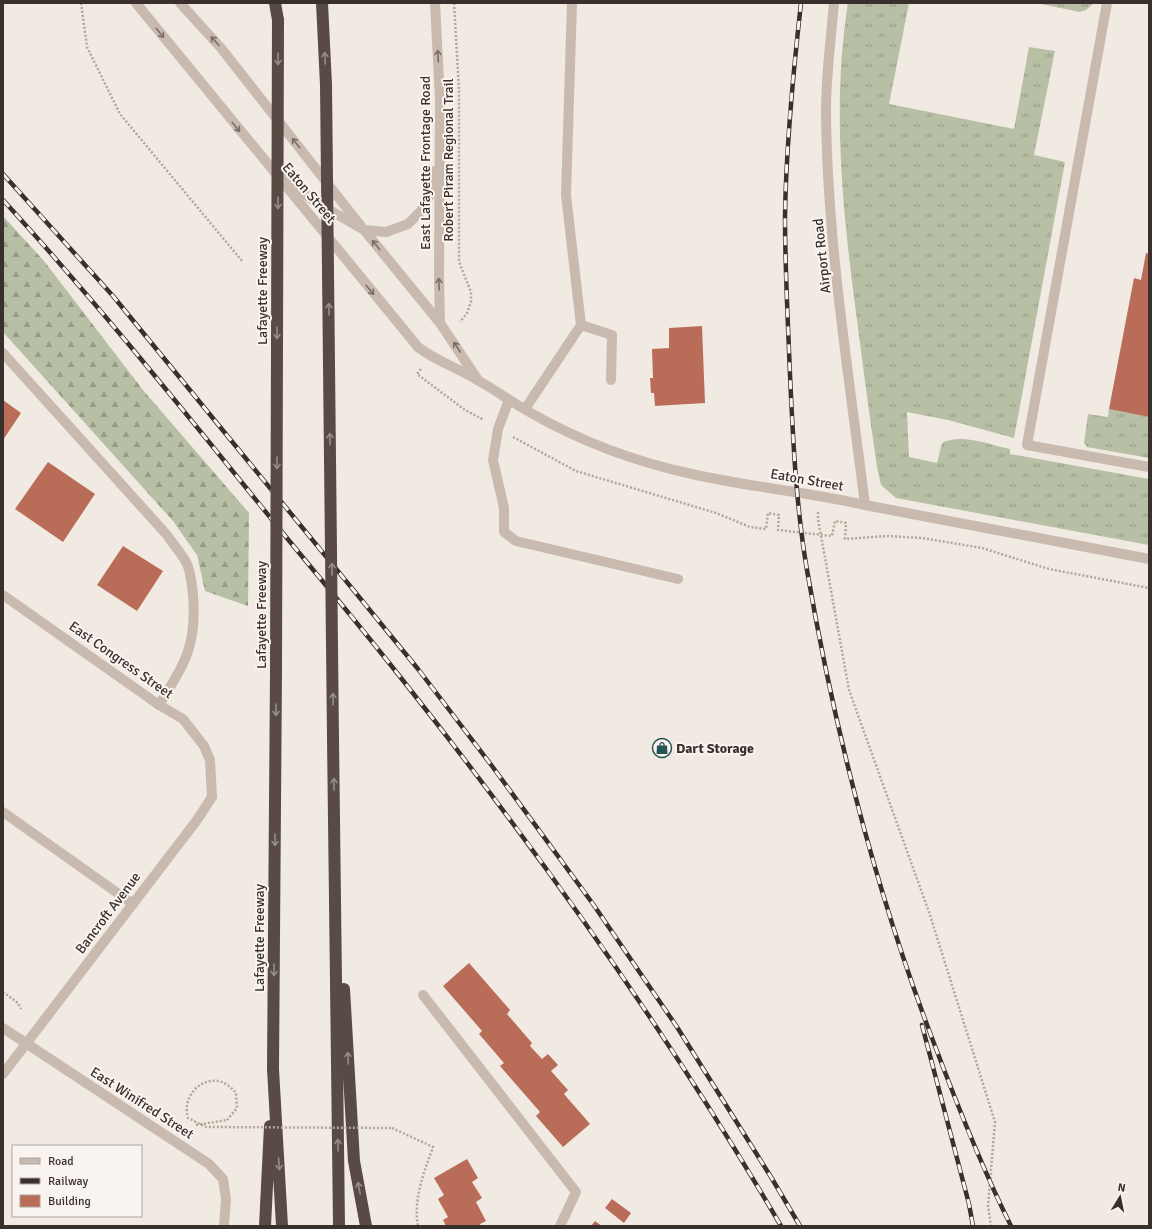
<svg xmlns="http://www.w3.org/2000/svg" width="1152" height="1229" viewBox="0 0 1152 1229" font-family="Signika,sans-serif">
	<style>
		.grass { fill: url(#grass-tufts) }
		.forest { fill: url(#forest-firs) }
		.building { fill: #b96d59 }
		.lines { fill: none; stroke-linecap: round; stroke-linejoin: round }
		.path { stroke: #b4a49a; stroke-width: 2.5; stroke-dasharray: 2 2; stroke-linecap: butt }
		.service { stroke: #c9baaf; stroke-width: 10 }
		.minor { stroke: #c9baaf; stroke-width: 10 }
		.tertiary { stroke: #c9baaf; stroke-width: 10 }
		.motorway { stroke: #584a45; stroke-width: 12 }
		.rail-casing { stroke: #39302d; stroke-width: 4.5 }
		.rail { stroke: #f9f4ef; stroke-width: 3; stroke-dasharray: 9; stroke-linecap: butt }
		.path-bridge { stroke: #b4a49a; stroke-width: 2.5; stroke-dasharray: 2 2; stroke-linecap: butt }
		.motorway-bridge { stroke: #584a45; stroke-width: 12 }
		.oneway { stroke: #7a6e68 }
		.oneway2 { stroke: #988e89 }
		.labels { text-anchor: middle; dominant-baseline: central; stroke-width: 4; stroke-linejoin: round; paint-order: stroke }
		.street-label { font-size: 14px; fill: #39302d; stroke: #f9f4ef }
		.poi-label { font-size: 14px; font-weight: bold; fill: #39302d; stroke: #f9f4ef; text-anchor: start }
	</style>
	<defs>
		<pattern id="grass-tufts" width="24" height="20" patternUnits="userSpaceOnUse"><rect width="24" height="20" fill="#b7bfa4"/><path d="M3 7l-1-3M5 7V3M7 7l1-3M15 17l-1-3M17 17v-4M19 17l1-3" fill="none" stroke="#969c86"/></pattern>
		<pattern id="forest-firs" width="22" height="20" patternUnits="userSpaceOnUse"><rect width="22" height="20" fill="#b7bfa4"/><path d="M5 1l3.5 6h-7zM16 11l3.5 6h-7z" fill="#969c86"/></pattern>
	</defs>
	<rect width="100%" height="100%" fill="#f1eae3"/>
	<!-- grass -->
	<path class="grass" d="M848 3H909L889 104 1014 129 1029 47 1055 51 1034 155 1065 162 1014 438 948 420 907 412 909 457 937 463 942 443C962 433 989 445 1010 449V454L1149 479V545L896 498 881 485 877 467C869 413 862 359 855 305 842 205 832 103 848 3Z
		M1036 3H1094L1086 10 1080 12Z
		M1109 409 1149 417V458L1087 447 1084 443 1088 414 1108 417Z"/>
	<!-- forest -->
	<path class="forest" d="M3 216 44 261 143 390 249 513 248 606 205 591 197 555 173 521 3 332Z"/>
	<!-- building -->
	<path class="building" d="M1146 253 1149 254V417L1109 409 1134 278 1141 280Z
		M702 326 705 403 655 406 654 393H651L650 378H653L652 349 669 348V328Z
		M3 400 21 413 3 440Z
		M48 462 95 494 63 542 15 509Z
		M123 546 163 571 137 611 97 585Z
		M469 963 510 1010 507 1014 532 1043 530 1046 542 1059 548 1054 558 1065 551 1071 568 1090 564 1094 590 1124 563 1147 536 1116 540 1112 500 1066 504 1063 479 1034 482 1031 443 986Z
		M467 1159 478 1178 472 1182 482 1198 476 1202 486 1221 480 1224 481 1226H446L443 1220 448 1217 438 1199 444 1195 434 1178Z
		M612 1199 631 1213 624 1223 605 1208Z
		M595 1221 602 1226H591Z"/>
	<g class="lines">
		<!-- path -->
		<path class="path" d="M81 3 87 47 120 114 242 261
			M454 3 459 90V262L471 292V302L467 313 460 322
			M421 369 417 374 465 410 484 420
			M513 437 576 471 716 513 750 527 766 529 768 513 779 515 778 530 832 536 835 521 846 523 845 539 887 536 922 538 982 548 1049 569 1149 588
			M818 512V519L849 690 930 915 995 1122 988 1206 991 1226
			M3 992 18 1003 21 1009
			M196 1125 227 1120
			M392 1128 433 1147C424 1172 413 1199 418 1226"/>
		<!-- service -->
		<path class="service" d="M1107 3 1027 445 1149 467
			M581 325 612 335 611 380
			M3 353 167 535C173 544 181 553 186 562 191 571 192 585 193 595 197 646 185 663 159 705
			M509 400 498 429 493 460 504 508V532L516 541 678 579
			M525 409 581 325 566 195 572 3
			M3 812 133 904
			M423 995 576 1192 560 1226"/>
		<!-- minor -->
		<path class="minor" d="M865 505 1149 559
			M3 595 159 705 183 719 204 746 210 760 212 797 197 820 3 1074
			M3 1028 209 1164 223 1179 226 1199 224 1226"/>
		<!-- tertiary -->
		<path class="tertiary" d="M136 3 418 347C437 362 459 368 479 381 497 391 513 403 531 413 580 441 636 462 692 474 749 487 808 492 865 505 849 375 827 242 826 111 826 75 831 39 834 3
			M180 3 221 48 364 230 440 323 478 380
			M435 3 440 100 439 277 440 323
			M281 175 314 201 364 230 386 232 408 224 421 211 430 194 435 171"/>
		<!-- motorway -->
		<path class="motorway" d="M275 3 278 20
			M322 3 326 85
			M276 671 273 1069 282 1226
			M333 738 339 1226
			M344 989 354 1161 366 1226
			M265 1226 270 1126"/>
		<defs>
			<path id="rail" d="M801 3C793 74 786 146 785 217 785 270 788 323 790 375 793 440 796 506 807 570 835 733 876 892 935 1046 958 1107 982 1168 1011 1226
				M3 174 113 296 418 669 492 766 593 904 677 1027 771 1177 800 1226
				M3 200C101 307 191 420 282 532 323 582 365 632 405 683 542 856 670 1036 781 1226
				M922 1025 969 1204 973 1226"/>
		</defs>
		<!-- rail casing -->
		<use href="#rail" class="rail-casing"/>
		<!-- rail -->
		<use href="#rail" class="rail"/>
		<!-- path-bridge -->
		<path class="path-bridge" d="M227 1120 237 1108 236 1093C232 1088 225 1082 218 1081 198 1078 182 1099 188 1118L206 1127 392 1128"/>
		<!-- motorway-bridge -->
		<path class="motorway-bridge" d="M326 85 333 738
			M276 671 278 20"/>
	</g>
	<!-- one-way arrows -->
	<defs><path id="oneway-shaft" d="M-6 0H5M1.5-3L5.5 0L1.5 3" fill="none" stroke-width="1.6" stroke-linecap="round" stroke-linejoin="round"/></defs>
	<g class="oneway">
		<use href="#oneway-shaft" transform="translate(160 33) rotate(51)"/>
		<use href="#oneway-shaft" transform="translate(215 41) rotate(-132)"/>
		<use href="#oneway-shaft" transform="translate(438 56) rotate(-93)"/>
		<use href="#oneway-shaft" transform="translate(236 127) rotate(51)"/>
		<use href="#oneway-shaft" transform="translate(296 143) rotate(-128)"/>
		<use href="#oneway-shaft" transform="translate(376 245) rotate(-129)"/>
		<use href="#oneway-shaft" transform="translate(439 284) rotate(-92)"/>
		<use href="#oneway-shaft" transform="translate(370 290) rotate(50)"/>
		<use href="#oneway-shaft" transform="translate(457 347) rotate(-123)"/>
	</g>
	<g class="oneway2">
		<use href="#oneway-shaft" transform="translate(325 58) rotate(-92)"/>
		<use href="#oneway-shaft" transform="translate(278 59) rotate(90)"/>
		<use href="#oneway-shaft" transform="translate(278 203) rotate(90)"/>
		<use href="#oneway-shaft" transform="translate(329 309) rotate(-91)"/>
		<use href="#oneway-shaft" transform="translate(277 333) rotate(90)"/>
		<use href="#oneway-shaft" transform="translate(330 439) rotate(-91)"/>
		<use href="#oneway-shaft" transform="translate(277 463) rotate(90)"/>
		<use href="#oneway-shaft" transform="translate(332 569) rotate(-91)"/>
		<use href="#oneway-shaft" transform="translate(333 699) rotate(-91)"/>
		<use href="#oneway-shaft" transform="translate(276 710) rotate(90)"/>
		<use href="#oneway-shaft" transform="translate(334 784) rotate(-91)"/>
		<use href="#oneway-shaft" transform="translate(275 840) rotate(90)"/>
		<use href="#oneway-shaft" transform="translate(274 970) rotate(90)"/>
		<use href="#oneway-shaft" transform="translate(348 1058) rotate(-93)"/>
		<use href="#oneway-shaft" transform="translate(338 1145) rotate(-91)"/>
		<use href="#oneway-shaft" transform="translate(279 1164) rotate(87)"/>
		<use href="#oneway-shaft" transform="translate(359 1188) rotate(-101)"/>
	</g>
	<!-- icons -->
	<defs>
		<symbol id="shop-ring" viewBox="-11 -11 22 22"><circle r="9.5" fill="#f9f4ef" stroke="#265556" stroke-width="1.5"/><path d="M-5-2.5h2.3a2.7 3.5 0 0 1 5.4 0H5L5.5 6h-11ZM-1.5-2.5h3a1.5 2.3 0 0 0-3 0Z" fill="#265556"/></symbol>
	</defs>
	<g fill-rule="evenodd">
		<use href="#shop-ring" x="651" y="737" width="22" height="22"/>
	</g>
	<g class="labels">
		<!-- street labels -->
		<g class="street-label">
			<text transform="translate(448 160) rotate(-90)">Robert Piram Regional Trail</text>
			<text transform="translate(425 163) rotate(-90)">East Lafayette Frontage Road</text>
			<text transform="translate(309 193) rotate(50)">Eaton Street</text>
			<text transform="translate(822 256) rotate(-96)">Airport Road</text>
			<text transform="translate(262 291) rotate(-90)">Lafayette Freeway</text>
			<text transform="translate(807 480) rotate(10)">Eaton Street</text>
			<text transform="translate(261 615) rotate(-90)">Lafayette Freeway</text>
			<text transform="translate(121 660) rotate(35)">East Congress Street</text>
			<text transform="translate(108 913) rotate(-53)">Bancroft Avenue</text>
			<text transform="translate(259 938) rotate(-90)">Lafayette Freeway</text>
			<text transform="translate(142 1103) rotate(33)">East Winifred Street</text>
		</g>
		<!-- poi labels -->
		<g class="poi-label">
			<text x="676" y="748">Dart Storage</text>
		</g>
	</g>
	<!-- border -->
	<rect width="1152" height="1229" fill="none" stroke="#39302d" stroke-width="8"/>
	<!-- legend -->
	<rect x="12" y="1145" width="130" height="72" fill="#f9f4ef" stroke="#aca6a1"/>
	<rect x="20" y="1158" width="20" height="6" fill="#c9baaf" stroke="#aca6a1"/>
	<text x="48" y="1165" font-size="12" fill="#39302d">Road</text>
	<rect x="20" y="1178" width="20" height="6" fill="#39302d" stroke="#aca6a1"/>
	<text x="48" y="1185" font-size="12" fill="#39302d">Railway</text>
	<rect x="20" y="1195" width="20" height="12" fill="#b96d59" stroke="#aca6a1"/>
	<text x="48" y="1205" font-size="12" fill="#39302d">Building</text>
	<!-- north arrow -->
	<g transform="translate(1120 1197) rotate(10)" stroke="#f9f4ef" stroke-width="3" paint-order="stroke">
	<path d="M0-3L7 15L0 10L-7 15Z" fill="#39302d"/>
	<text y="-6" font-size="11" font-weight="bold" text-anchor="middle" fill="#39302d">N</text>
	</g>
</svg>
